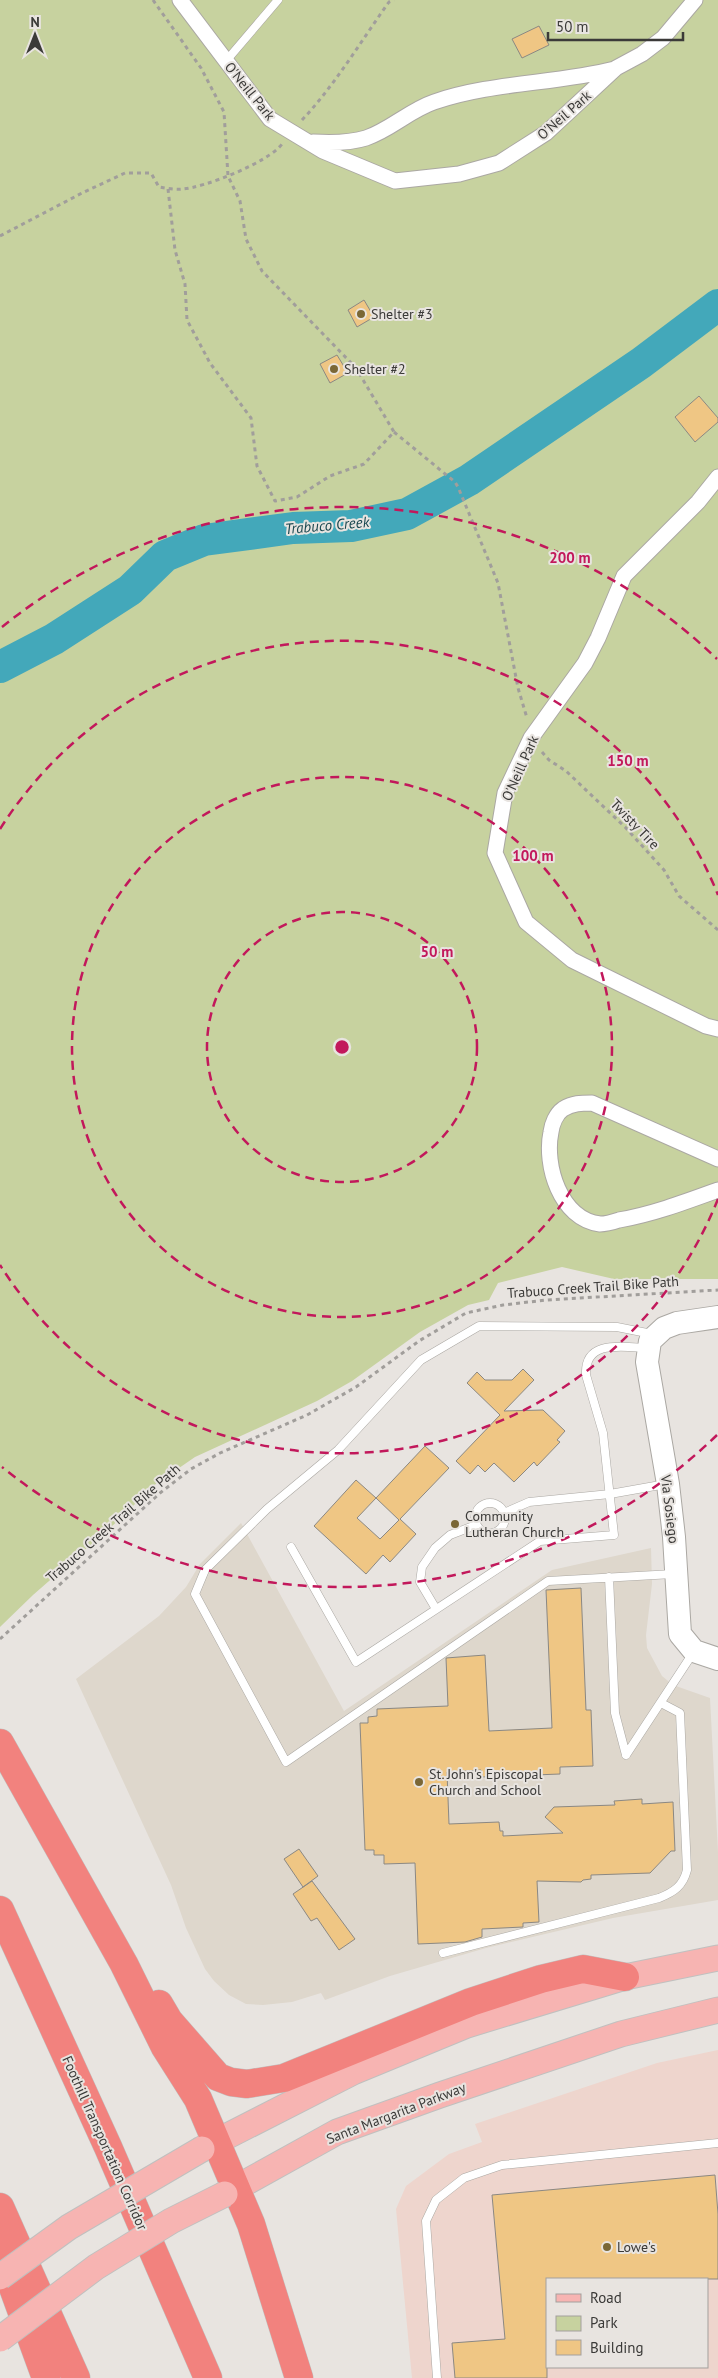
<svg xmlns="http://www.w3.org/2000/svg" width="718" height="2378" viewBox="0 0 718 2378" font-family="'PT Sans',sans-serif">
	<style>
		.commercial { fill: #eed5cd; fill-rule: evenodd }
		.built { fill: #ded7cc }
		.green { fill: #c7d29f }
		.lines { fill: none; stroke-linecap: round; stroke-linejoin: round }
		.river { stroke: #43a8ba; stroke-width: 32 }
		.building { fill: #efc684; stroke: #8b8883; fill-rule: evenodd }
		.lane-casing { stroke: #aba8a3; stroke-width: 9 }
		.street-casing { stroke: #aba8a3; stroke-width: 17 }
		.secondary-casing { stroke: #aba8a3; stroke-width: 24 }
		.primary-casing { stroke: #c0c0bf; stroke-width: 27 }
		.highway-casing { stroke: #c0c0bf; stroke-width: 29 }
		.path { stroke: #a19e9b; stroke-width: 3; stroke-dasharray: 4 4; stroke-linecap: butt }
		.lane { stroke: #fff; stroke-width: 8 }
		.street { stroke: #fff; stroke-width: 15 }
		.secondary { stroke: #fff; stroke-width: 22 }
		.primary { stroke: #f7b4b2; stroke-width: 25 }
		.highway { stroke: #f2827e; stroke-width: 28 }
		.primary-bridge-casing { stroke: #c0c0bf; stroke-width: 27; stroke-linecap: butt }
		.primary-bridge { stroke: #f7b4b2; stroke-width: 25 }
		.ring { fill: none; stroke: #c2185b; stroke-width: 2.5; stroke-dasharray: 9 6 }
		.poi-dot { fill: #7a6736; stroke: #e8e4e0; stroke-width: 2 }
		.labels { text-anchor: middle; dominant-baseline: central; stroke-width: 4; stroke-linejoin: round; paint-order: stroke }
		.street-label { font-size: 14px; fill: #3b3a38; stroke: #e8e4e0 }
		.poi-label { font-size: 14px; fill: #3b3a38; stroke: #e8e4e0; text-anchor: start }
		.water-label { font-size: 15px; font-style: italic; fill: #19464e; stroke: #e8e4e0 }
		.centre { fill: #c2185b; stroke: #e8e4e0; stroke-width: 2.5 }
		.ring-label { font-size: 15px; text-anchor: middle; font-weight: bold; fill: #c2185b; stroke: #e8e4e0; stroke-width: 4; stroke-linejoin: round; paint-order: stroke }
	</style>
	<rect width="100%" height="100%" fill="#e8e4e0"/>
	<!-- commercial -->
	<path class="commercial" d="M718 2050V2378H412L396 2209 406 2186 449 2154 482 2142 475 2124 657 2063ZM547 2279H707V2367H547Z"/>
	<!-- built -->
	<path class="built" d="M241 1523 344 1711 552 1570 651 1548 652 1584 646 1635 647 1648 662 1676 673 1685 710 1698 718 1852V1900L613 1918 486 1948 390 1976 325 2000 321 1993 292 2002 263 2005 246 2004 229 1995 214 1981 205 1969 186 1928 171 1885 76 1679 159 1616 186 1587 200 1564Z"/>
	<!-- green -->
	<path class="green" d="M0 0H718V1279H614L562 1267 498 1283 489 1300 468 1305 420 1332 352 1381 317 1401 195 1457 153 1486 120 1519 33 1595 0 1627Z"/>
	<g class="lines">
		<!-- river -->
		<path class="river" d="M0 667 54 639 130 590 165 556 204 540 293 528 351 526 407 514 469 480 641 363 718 305"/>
	</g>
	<!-- building -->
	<path class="building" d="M539 26 549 45 522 58 512 39Z
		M364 300 374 317 357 327 348 310Z
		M337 355 348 373 330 383 320 364Z
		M699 396 718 418V422L695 442 675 417Z
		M523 1369 534 1380 504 1411 543 1410 565 1431 557 1440 560 1442 537 1466 534 1462 514 1482 494 1463 485 1472 478 1465 470 1474 456 1461 500 1415 467 1383 477 1372 485 1380H512Z
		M425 1446 449 1468 400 1519 416 1534 390 1562 383 1555 366 1574 314 1526 356 1480 376 1498ZM376 1498 399 1520 380 1539 357 1518Z
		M581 1588 586 1710H591L593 1766 560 1767V1774L482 1777 481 1770 447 1772 449 1824 499 1822 500 1831H503V1836L563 1833 545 1817 554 1807 615 1805 614 1801 642 1799V1804L673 1802 675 1851H671L650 1873 591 1875V1879L583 1880 581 1882 537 1881 539 1922 523 1923V1927L482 1929V1937L465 1942 418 1944 415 1863 384 1864V1855H374V1850H365L360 1723H368V1717L377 1716V1709L448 1706 446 1658 485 1655 489 1731 552 1728 546 1590Z
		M299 1849 318 1876 303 1887 284 1859Z
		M312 1881 355 1939 339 1950 317 1918 311 1921 293 1894Z
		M715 2175 718 2214V2279H547V2378H455L452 2343 505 2339 492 2195Z"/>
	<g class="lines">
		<defs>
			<path id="lane" d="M226 61 278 0
				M652 1334 617 1327 479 1326 421 1360 338 1450 267 1509 205 1570 195 1594 286 1762 548 1581 673 1574
				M475 1518a15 15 0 1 1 30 0a15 15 0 1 1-30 0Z
				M504 1513 529 1502 610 1494 666 1484
				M291 1547 356 1662 540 1541 614 1535 603 1433 586 1375C584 1339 623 1347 647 1348
				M609 1577 615 1713 626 1755
				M436 1609 420 1582 422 1567 435 1548 450 1535 476 1525
				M626 1755 693 1653
				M443 1953 659 1898C674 1892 683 1886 687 1870L680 1713 661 1703
				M437 2378 426 2221 436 2200 464 2178 502 2165 718 2143"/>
			<path id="street" d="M180 0 270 119 323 151 395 181 459 174 499 163 546 133 616 68 642 54 663 38 695 0
				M313 142C330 143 350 143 366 138 390 130 410 110 434 102 492 82 556 84 615 69
				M718 477 698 502 624 576 598 638 585 663 531 738 505 793 495 853 526 922 572 960 706 1026 718 1029
				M718 1159 592 1103C581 1103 573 1103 563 1109 556 1114 552 1124 551 1132 544 1165 560 1219 600 1224 605 1224 613 1222 619 1220 653 1214 685 1202 718 1190"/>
			<path id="secondary" d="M718 1317 677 1323 664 1328 650 1341 647 1362 668 1484 674 1537 680 1634 694 1651 718 1659"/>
			<path id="primary" d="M202 2149 353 2072 467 2025 625 1977 718 1958
				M225 2194 337 2132 440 2095 621 2034 718 2010"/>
			<path id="highway" d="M0 1743 124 1964 165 2047 198 2099 251 2224 299 2378
				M0 1910 108 2147 208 2378
				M159 2004 169 2021 218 2077 231 2082 247 2084 284 2078 471 2002 541 1979 583 1969 625 1977
				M0 2207 76 2378
				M0 2252 46 2378"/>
		</defs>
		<!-- lane casing -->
		<use href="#lane" class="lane-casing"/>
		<!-- street casing -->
		<use href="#street" class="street-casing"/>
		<!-- secondary casing -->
		<use href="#secondary" class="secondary-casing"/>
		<!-- primary casing -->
		<use href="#primary" class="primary-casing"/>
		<!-- highway casing -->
		<use href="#highway" class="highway-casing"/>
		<!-- path -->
		<path class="path" d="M153 0 201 68 224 112 228 176 240 201 246 239 262 271 356 368 394 432 364 464 330 476 297 497 275 501 257 466 251 418 210 363 187 320 185 284 175 250 168 189
			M302 120C335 85 361 41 389 2L394 0
			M0 236 82 193 125 173H151L159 187C166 188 174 190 182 189 204 188 269 162 282 144
			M394 432 455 482 458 487 498 583 518 688 527 718
			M542 752 549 760 566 771 625 827 664 870 679 896 718 930
			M0 1639 160 1493 191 1469 220 1453 307 1415 356 1387 419 1341 466 1313 503 1305 546 1300 718 1290"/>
		<!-- lane -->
		<use href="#lane" class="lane"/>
		<!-- street -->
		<use href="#street" class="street"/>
		<!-- secondary -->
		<use href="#secondary" class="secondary"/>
		<!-- primary -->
		<use href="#primary" class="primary"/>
		<!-- highway -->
		<use href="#highway" class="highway"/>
		<defs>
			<path id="primary-bridge" d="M0 2277 69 2227 202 2149
				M0 2339 96 2267 171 2221 225 2194"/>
		</defs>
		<!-- primary-bridge casing -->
		<use href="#primary-bridge" class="primary-bridge-casing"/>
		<!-- primary-bridge -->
		<use href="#primary-bridge" class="primary-bridge"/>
	</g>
	<!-- distance rings -->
	<g class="ring">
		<circle cx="342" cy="1047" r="135"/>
		<circle cx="342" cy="1047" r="270"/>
		<path d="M718 1199A405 405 0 0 1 0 1265M0 829A405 405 0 0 1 718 895"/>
		<path d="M717 1435A540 540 0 0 1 2 1467M2 627A540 540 0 0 1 717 659"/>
	</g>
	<!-- markers -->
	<g class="poi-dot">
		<circle cx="361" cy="314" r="5"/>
		<circle cx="334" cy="369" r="5"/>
		<circle cx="455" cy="1524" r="5"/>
		<circle cx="419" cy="1782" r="5"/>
		<circle cx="607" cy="2247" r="5"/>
	</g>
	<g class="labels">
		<!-- street labels -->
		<g class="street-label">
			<text transform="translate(250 91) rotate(51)">O'Neill Park</text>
			<text transform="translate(564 115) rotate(-41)">O'Neil Park</text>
			<text transform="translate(520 768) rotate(-66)">O'Neill Park</text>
			<text transform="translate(635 824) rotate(46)">Twisty Tire</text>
			<text transform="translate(593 1287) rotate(-4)">Trabuco Creek Trail Bike Path</text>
			<text transform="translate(670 1509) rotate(83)">Via Sosiego</text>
			<text transform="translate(113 1523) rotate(-41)">Trabuco Creek Trail Bike Path</text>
			<text transform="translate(396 2113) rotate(-21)">Santa Margarita Parkway</text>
			<text transform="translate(105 2143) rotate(66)">Foothill Transportation Corridor</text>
		</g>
		<!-- poi labels -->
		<g class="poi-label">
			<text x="371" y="314">Shelter #3</text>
			<text x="344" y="369">Shelter #2</text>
			<text x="465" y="1516">Community<tspan x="465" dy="16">Lutheran Church</tspan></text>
			<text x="429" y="1774">St. John's Episcopal<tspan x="429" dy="16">Church and School</tspan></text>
			<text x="617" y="2247">Lowe's</text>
		</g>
		<!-- water labels -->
		<g class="water-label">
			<text transform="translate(327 525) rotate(-5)">Trabuco Creek</text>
		</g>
	</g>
	<circle cx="342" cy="1047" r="8" class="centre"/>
	<g class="ring-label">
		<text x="570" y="563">200 m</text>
		<text x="628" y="766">150 m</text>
		<text x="533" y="861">100 m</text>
		<text x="437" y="957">50 m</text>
	</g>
	<!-- legend -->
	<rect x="546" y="2278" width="162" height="90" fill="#e8e4e0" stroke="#a3a09d"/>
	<rect x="556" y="2294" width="25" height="8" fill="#f7b4b2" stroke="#a3a09d"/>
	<text x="590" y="2303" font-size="15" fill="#3b3a38">Road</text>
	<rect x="556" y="2316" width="25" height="15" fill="#c7d29f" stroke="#a3a09d"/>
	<text x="590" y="2328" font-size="15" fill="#3b3a38">Park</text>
	<rect x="556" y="2340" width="25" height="15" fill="#efc684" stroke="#a3a09d"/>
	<text x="590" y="2353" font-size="15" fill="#3b3a38">Building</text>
	<!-- north arrow -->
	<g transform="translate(35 35)" stroke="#e8e4e0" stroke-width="4" paint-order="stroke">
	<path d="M0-4L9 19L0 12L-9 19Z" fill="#3b3a38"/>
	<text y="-8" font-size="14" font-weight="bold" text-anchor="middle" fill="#3b3a38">N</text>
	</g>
	<!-- scale -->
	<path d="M548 32v8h135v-8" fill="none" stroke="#3b3a38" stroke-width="2.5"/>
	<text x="556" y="32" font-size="15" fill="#3b3a38" stroke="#e8e4e0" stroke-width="4" paint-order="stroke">50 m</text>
</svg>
